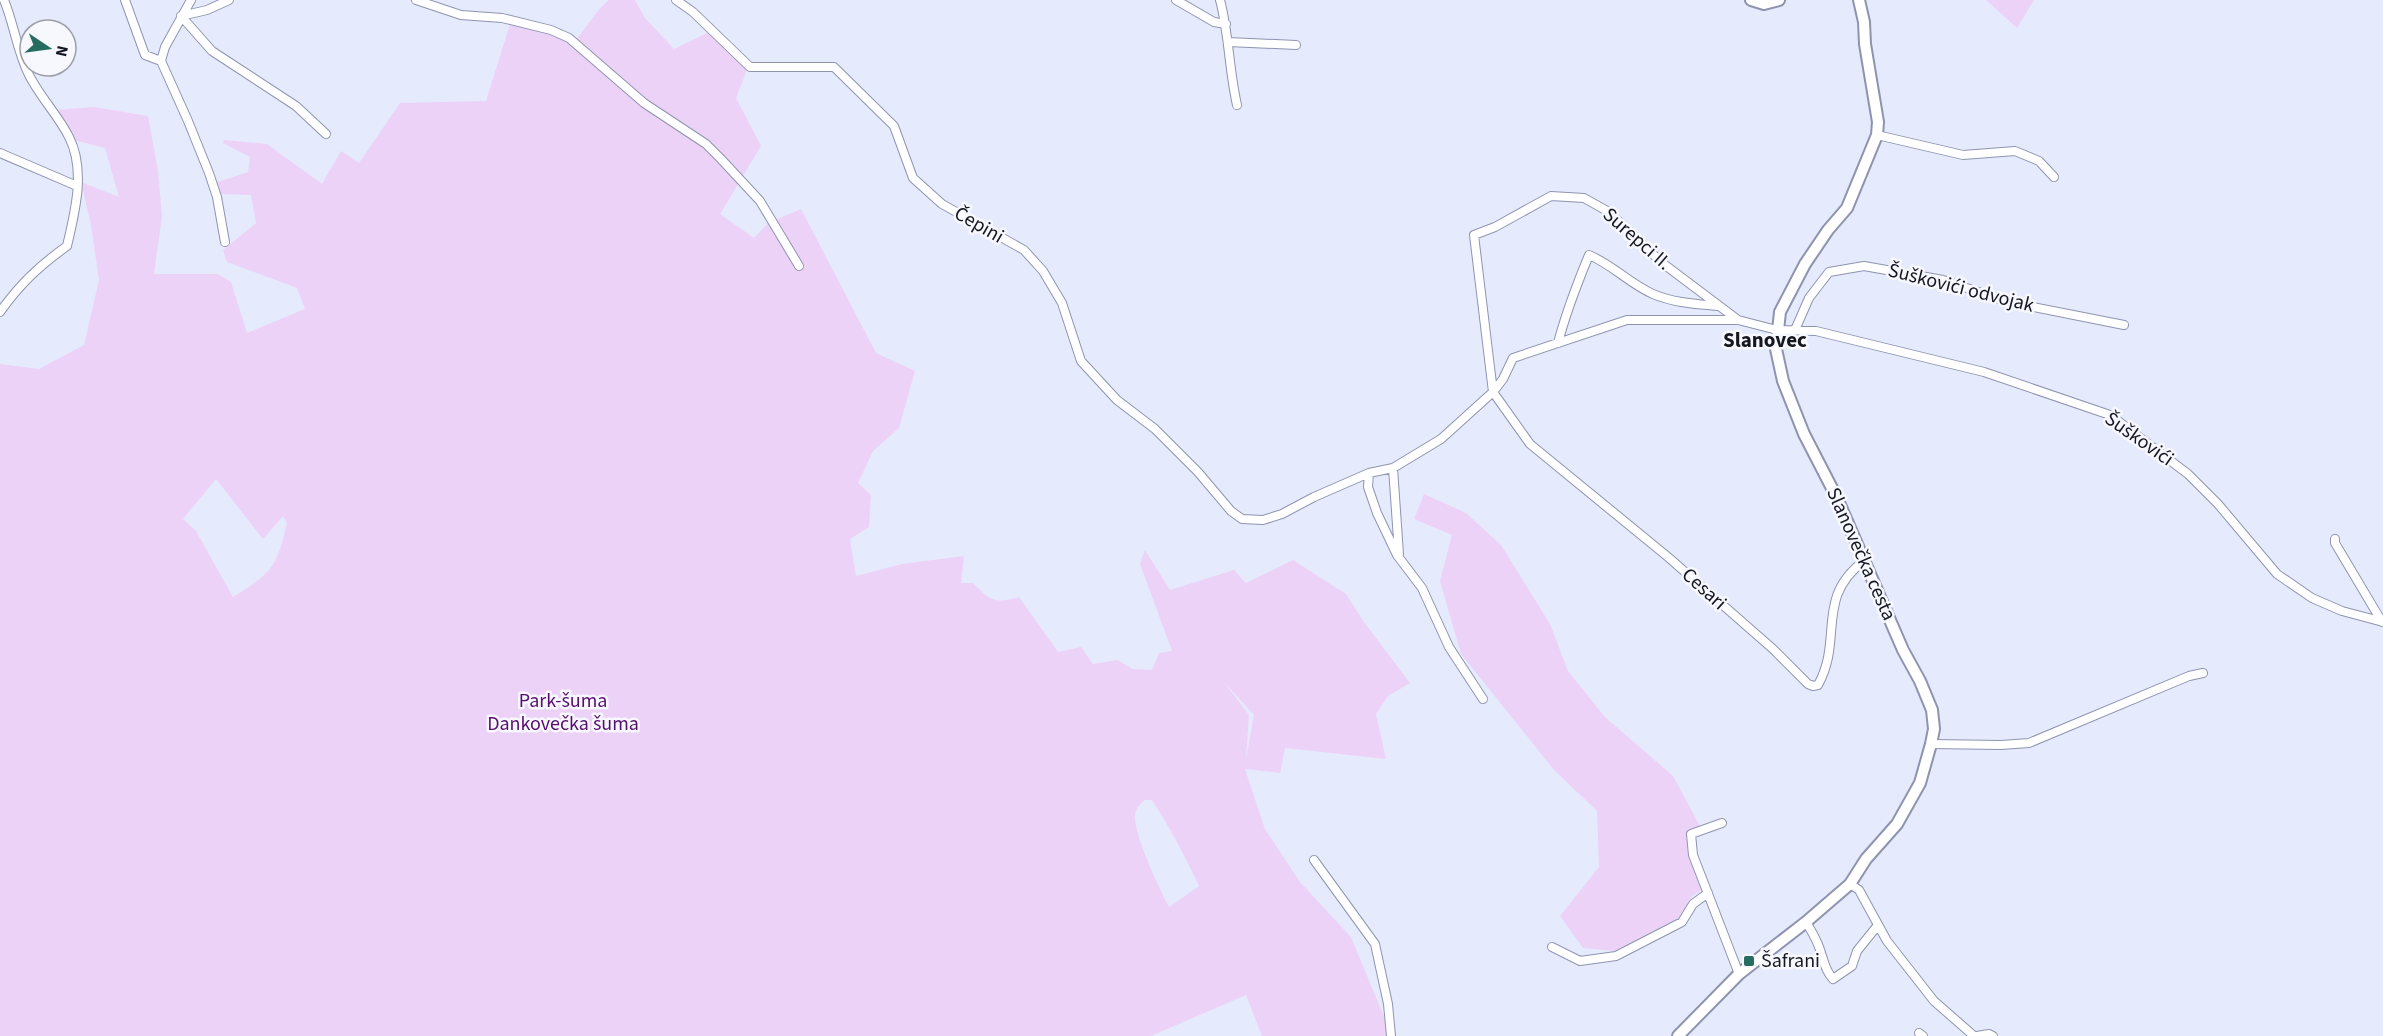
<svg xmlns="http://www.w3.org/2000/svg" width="2383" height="1036" viewBox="0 0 2383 1036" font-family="'Source Sans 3',sans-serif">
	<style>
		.green { fill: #edd2f8; fill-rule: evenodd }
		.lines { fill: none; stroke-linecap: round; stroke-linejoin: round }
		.minor-casing { stroke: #8e94b0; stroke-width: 10 }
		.tertiary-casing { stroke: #8e94b0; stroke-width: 14 }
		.minor { stroke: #fff; stroke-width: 8 }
		.tertiary { stroke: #fff; stroke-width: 10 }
		.poi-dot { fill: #276c60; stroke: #f7f8fe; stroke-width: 2 }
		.labels { text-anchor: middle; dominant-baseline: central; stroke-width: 5; stroke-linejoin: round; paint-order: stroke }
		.street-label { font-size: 20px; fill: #141621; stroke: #f7f8fe }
		.park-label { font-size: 20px; fill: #580d70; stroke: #f7f8fe }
		.poi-label { font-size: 20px; fill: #141621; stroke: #f7f8fe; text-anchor: start }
		.neighbourhood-label { font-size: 21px; font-weight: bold; fill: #141621; stroke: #f7f8fe }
	</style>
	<rect width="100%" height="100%" fill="#e6eafd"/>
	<!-- green -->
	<path class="green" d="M609 0H635L645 18 674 49 709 32 747 70 736 98 761 146 720 214 754 238 768 223 801 209 876 353 915 371 899 428 873 451 858 483 871 495 869 527 850 539 856 576 902 564 964 556 961 583H973C991 601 994 604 1019 597L1058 652 1081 647 1093 664 1117 660 1133 669 1152 670 1159 653 1172 651 1140 564 1145 550 1170 590 1234 570 1246 583 1293 560 1346 594 1364 622 1410 683 1388 696 1376 714 1386 759 1285 748 1280 773 1245 769 1265 829 1300 882 1351 937 1392 1036H1262L1246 995 1151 1036H0V364L39 369 84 345 99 280 91 225 81 182 119 197 105 148 74 140 56 110 94 107 148 116 158 171 162 216 154 274H218L231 282 247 333 305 309 297 288 227 262 223 250 256 223 251 195 221 194 215 183 248 172 250 157 223 143 224 140 267 144 322 184 341 151 359 163 400 103 486 101 510 24 538 30 573 44 600 8ZM216 479 263 539 283 516 287 523C277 568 271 573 233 597L196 531 183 519ZM1224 682 1254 715 1246 759 1249 715ZM1145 800H1152C1170 828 1185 856 1199 886L1169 907C1160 890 1133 833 1135 815 1136 808 1140 804 1145 800Z
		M1986 0H2034L2017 28Z
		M1424 494 1466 513 1501 545 1550 624 1568 671 1605 717 1673 776 1701 828 1687 829 1688 854 1702 889 1691 897 1679 918 1649 937 1614 951 1583 948 1560 916 1599 867 1597 811 1554 770 1461 654 1440 581 1452 535 1414 519Z"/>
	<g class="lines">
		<defs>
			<path id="minor" d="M125 0 145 55 161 61
				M416 0 461 15 502 18 551 30 569 38 644 103 706 144 721 159 760 201 799 266
				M676 0 693 12 750 67H834L894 126 913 178 942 204 1024 250 1043 271 1062 303 1081 361 1117 400 1155 429 1198 472 1231 511 1242 519 1263 520 1282 514 1314 497 1369 473 1393 468 1441 439 1493 392 1503 379 1513 358 1627 320H1738L1777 330 1816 331 1984 372 2110 415 2188 474 2218 504 2277 574 2312 598 2342 611 2383 622
				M1176 0 1214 22 1226 24
				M1220 0C1229 34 1229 70 1237 105
				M181 16 212 51 296 106 326 134
				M181 16 207 10 229 0
				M1228 42 1296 45
				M161 61 188 121 209 173 217 197 225 242
				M161 61 165 47 191 0
				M1877 135 1963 155 2015 151 2039 161 2054 177
				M0 153 77 186
				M0 312C20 284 39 266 67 246 75 212 86 170 69 137 58 115 40 97 29 75 17 51 14 24 4 0
				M1738 320 1661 262 1609 212 1584 198 1551 196 1495 227 1474 235 1493 392 1530 444 1668 557 1773 649 1808 684 1813 686 1818 685C1844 638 1814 598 1865 560
				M1795 330 1809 298 1829 272 1864 266 1943 280 2008 302 2124 325
				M1558 343C1566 312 1577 284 1589 255 1613 265 1630 284 1653 294 1674 303 1697 304 1718 306
				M1393 468 1399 554
				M1369 473 1368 487 1377 513 1397 555 1422 588 1449 647 1483 699
				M2335 539V543L2382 622
				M1931 744 2001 745 2029 743 2189 676 2203 673
				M1722 823 1691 834 1693 855 1739 974
				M1314 860 1375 944 1388 1004 1391 1036
				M1850 884 1859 890 1887 941 1934 1001 1974 1036
				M1806 922C1812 932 1818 941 1821 953 1825 964 1825 970 1833 979L1852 966 1857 951 1878 925
				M1552 947 1580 961 1616 956 1682 922 1693 904 1708 893
				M1919 1033 1923 1036
				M1977 1036 1989 1034 1993 1036"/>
			<path id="tertiary" d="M1751 0 1764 4 1779 0
				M1678 1036 1739 974 1806 922 1850 884 1866 859 1897 824 1920 783 1931 744 1934 729 1932 710 1920 681 1903 650 1837 498 1804 434 1783 381 1776 349 1780 312 1805 264 1828 230 1847 208 1877 135 1878 122 1865 44 1864 22 1859 0"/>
		</defs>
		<!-- minor casing -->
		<use href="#minor" class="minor-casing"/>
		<!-- tertiary casing -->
		<use href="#tertiary" class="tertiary-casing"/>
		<!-- minor -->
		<use href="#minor" class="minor"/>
		<!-- tertiary -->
		<use href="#tertiary" class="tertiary"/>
	</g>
	<!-- markers -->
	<rect class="poi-dot" x="1743" y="955" width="12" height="12" rx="3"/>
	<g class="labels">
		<!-- street labels -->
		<g class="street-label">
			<text transform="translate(979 225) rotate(30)">Čepini</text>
			<text transform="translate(1637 239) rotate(41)">Surepci II.</text>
			<text transform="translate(1961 288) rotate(14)">Šuškovići odvojak</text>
			<text transform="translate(2139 439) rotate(35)">Šuškovići</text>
			<text transform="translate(1861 554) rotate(66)">Slanovečka cesta</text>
			<text transform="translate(1704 589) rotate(42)">Cesari</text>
		</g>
		<!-- park labels -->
		<g class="park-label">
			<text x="563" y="701">Park-šuma<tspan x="563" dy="23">Dankovečka šuma</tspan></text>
		</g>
		<!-- poi labels -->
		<g class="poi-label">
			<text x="1761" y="961">Šafrani</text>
		</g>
		<!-- neighbourhood labels -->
		<g class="neighbourhood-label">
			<text x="1765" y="340">Slanovec</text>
		</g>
	</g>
	<!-- north arrow -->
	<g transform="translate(48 48) rotate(103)"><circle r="28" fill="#f7f8fe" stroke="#9c9ea6" stroke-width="1.5"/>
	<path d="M0-4.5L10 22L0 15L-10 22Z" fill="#276c60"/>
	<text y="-9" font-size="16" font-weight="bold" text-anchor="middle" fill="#141621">N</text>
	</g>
</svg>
